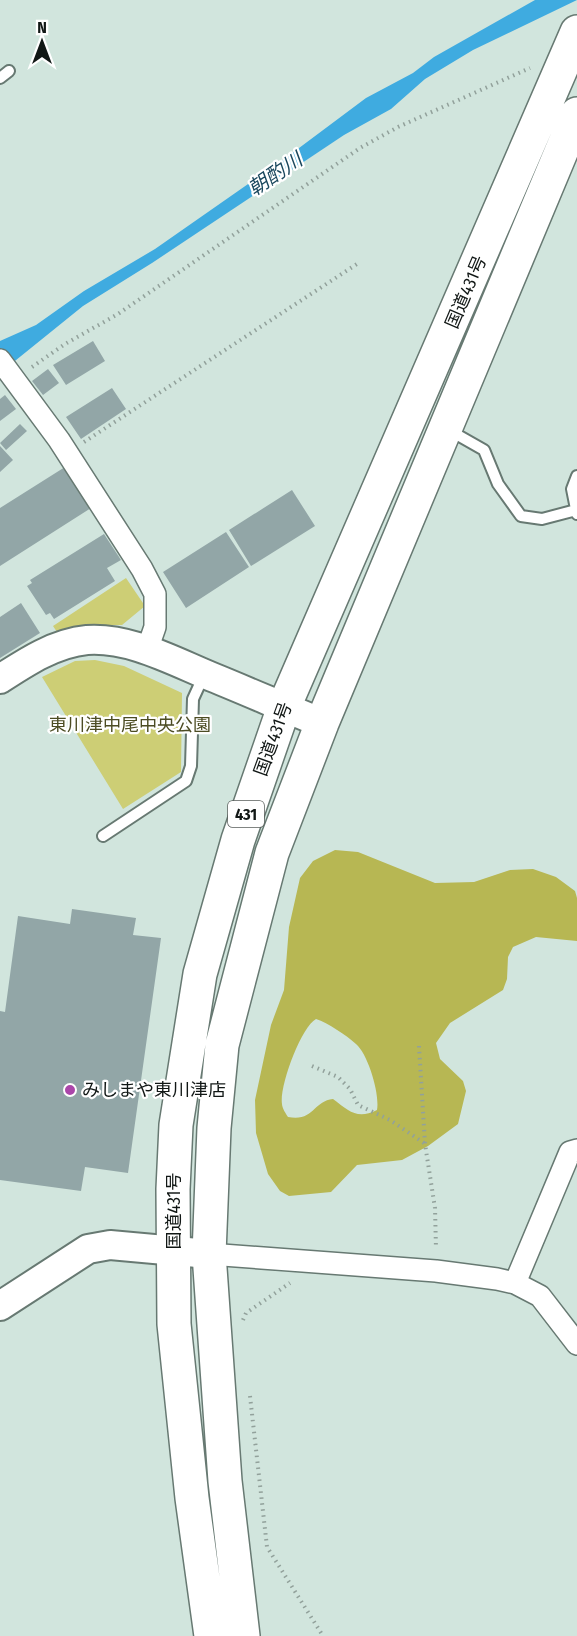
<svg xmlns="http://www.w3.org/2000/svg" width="577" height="1636" viewBox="0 0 577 1636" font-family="'Fira Sans Condensed','Noto Sans JP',sans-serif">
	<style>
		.green { fill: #cdce75 }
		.forest { fill: #b7b753; fill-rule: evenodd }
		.water { fill: #3fabe0 }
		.building { fill: #92a6a7 }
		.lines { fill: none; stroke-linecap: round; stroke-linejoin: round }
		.lane-casing { stroke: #677972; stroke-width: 14 }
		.street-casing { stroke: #677972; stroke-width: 24 }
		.secondary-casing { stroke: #677972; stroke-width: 32 }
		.highway-casing { stroke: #677972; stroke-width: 36 }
		.path { stroke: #92a19b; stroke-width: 4; stroke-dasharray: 1.5 4.5; stroke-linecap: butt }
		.lane { stroke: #fff; stroke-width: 10 }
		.street { stroke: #fff; stroke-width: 21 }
		.secondary { stroke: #fff; stroke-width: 28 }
		.highway { stroke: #fff; stroke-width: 33 }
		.poi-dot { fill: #ab46aa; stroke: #fff; stroke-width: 2 }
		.labels { text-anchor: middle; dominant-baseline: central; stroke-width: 4.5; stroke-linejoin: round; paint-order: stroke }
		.shield { fill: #fff; stroke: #585d5b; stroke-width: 1.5 }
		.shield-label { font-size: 16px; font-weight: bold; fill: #111715 }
		.street-label { font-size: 18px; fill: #111715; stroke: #fff }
		.park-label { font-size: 18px; fill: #4c4c23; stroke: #fff }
		.poi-label { font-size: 18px; fill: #111715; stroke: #fff; text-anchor: start }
		.water-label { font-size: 20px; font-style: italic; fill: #1a475d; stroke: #fff }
	</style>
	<rect width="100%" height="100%" fill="#d1e5dd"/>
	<!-- green -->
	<path class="green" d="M126 578 145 606 122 625H83L57 632 53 626Z
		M95 660 124 666 182 693 181 772 123 809 42 677 75 661Z"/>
	<!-- forest -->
	<path class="forest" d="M335 850 358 852 435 883 474 882 510 870 533 869 556 877 575 891 577 898V941L536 937 513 947 508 957 507 979 503 990 450 1023 436 1043 440 1059 463 1081 466 1091 458 1124 428 1146 402 1160 357 1165 331 1192 289 1196 280 1191 268 1174 256 1133 255 1100 271 1025 284 990 289 927 300 878 313 861ZM316 1019C328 1023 346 1035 356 1044 368 1054 380 1094 377 1110 357 1120 349 1111 333 1099 313 1101 314 1122 288 1117 286 1114 282 1108 282 1104 279 1087 301 1027 316 1019Z"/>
	<!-- water -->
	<path class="water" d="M535 0H577L473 50 425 79 391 109 344 135 152 263 83 306 0 373V341L36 325 84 291 155 249 287 157 366 98 413 73 434 57Z"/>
	<!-- building -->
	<path class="building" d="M93 341 105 361 66 385 53 365Z
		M48 369 59 383 43 395 32 381Z
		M112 388 126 409 81 439 66 417Z
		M5 395 16 409 0 421V399Z
		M20 424 27 431 6 450 0 443Z
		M0 446 13 460 0 472Z
		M65 467 91 508 0 566V508Z
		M292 490 315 526 251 566 229 530Z
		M226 532 249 567 186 608 163 572Z
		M104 534 121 560 107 568 115 581 54 619 50 613 46 615 27 586 32 583 30 580Z
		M21 603 40 633 0 658V617Z
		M72 909 136 918 133 935 161 938 128 1173 85 1167 81 1191 0 1180V1011L5 1012 18 916 70 924Z"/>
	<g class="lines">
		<defs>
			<path id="lane" d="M0 78 9 71
				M447 429 484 450 498 484 521 516 542 519 576 510
				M577 476 572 489 577 514
				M103 836 186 781 191 766 193 699 204 675"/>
			<path id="street" d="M0 360 59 440 142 569 155 594V627L147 650
				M209 1254 436 1271 497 1279 515 1283 540 1296 577 1344
				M515 1283 570 1152 577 1150"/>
			<path id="secondary" d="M0 679C26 662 55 643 87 640 130 637 173 661 212 677 249 692 285 708 322 723
				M0 1306 88 1249 110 1245 209 1254"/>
			<path id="highway" d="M211 1636 192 1498 174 1324 173 1189 176 1125 200 974 238 840 284 707 577 32
				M243 1636 225 1481 209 1254 214 1128 222 1045 272 853 322 723 577 114"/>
		</defs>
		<!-- lane casing -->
		<use href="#lane" class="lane-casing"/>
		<!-- street casing -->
		<use href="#street" class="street-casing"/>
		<!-- secondary casing -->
		<use href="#secondary" class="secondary-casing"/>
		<!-- highway casing -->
		<use href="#highway" class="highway-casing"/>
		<!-- path -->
		<path class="path" d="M32 367 65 344 118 314 360 148 398 127 530 68
			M84 442 360 262
			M419 1046 425 1144 435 1208 436 1249
			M312 1066 338 1077 350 1089 358 1105 390 1120 424 1143
			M243 1320 246 1313 290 1283
			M250 1396 267 1547 323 1636"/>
		<!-- lane -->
		<use href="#lane" class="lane"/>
		<!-- street -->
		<use href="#street" class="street"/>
		<!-- secondary -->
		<use href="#secondary" class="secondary"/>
		<!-- highway -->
		<use href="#highway" class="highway"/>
	</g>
	<!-- markers -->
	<circle class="poi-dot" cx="70" cy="1090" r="6"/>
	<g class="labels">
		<!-- shield labels -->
		<rect class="shield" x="228" y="801" width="36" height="26" rx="4.5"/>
		<g class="shield-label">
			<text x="246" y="814">431</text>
		</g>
		<!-- street labels -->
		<g class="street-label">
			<text transform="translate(466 292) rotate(-67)">国道431号</text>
			<text transform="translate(273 739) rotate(-70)">国道431号</text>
			<text transform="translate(174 1211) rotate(-90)">国道431号</text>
		</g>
		<!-- park labels -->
		<g class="park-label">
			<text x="130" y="725">東川津中尾中央公園</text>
		</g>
		<!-- poi labels -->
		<g class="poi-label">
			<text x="82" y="1090">みしまや東川津店</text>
		</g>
		<!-- water labels -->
		<g class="water-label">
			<text transform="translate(275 174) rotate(-34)">朝酌川</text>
		</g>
	</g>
	<!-- north arrow -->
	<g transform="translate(42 42)" stroke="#ffffff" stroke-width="4.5" paint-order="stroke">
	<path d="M0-4.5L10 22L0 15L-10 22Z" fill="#111715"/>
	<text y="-9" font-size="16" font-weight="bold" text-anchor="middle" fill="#111715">N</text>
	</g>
</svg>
